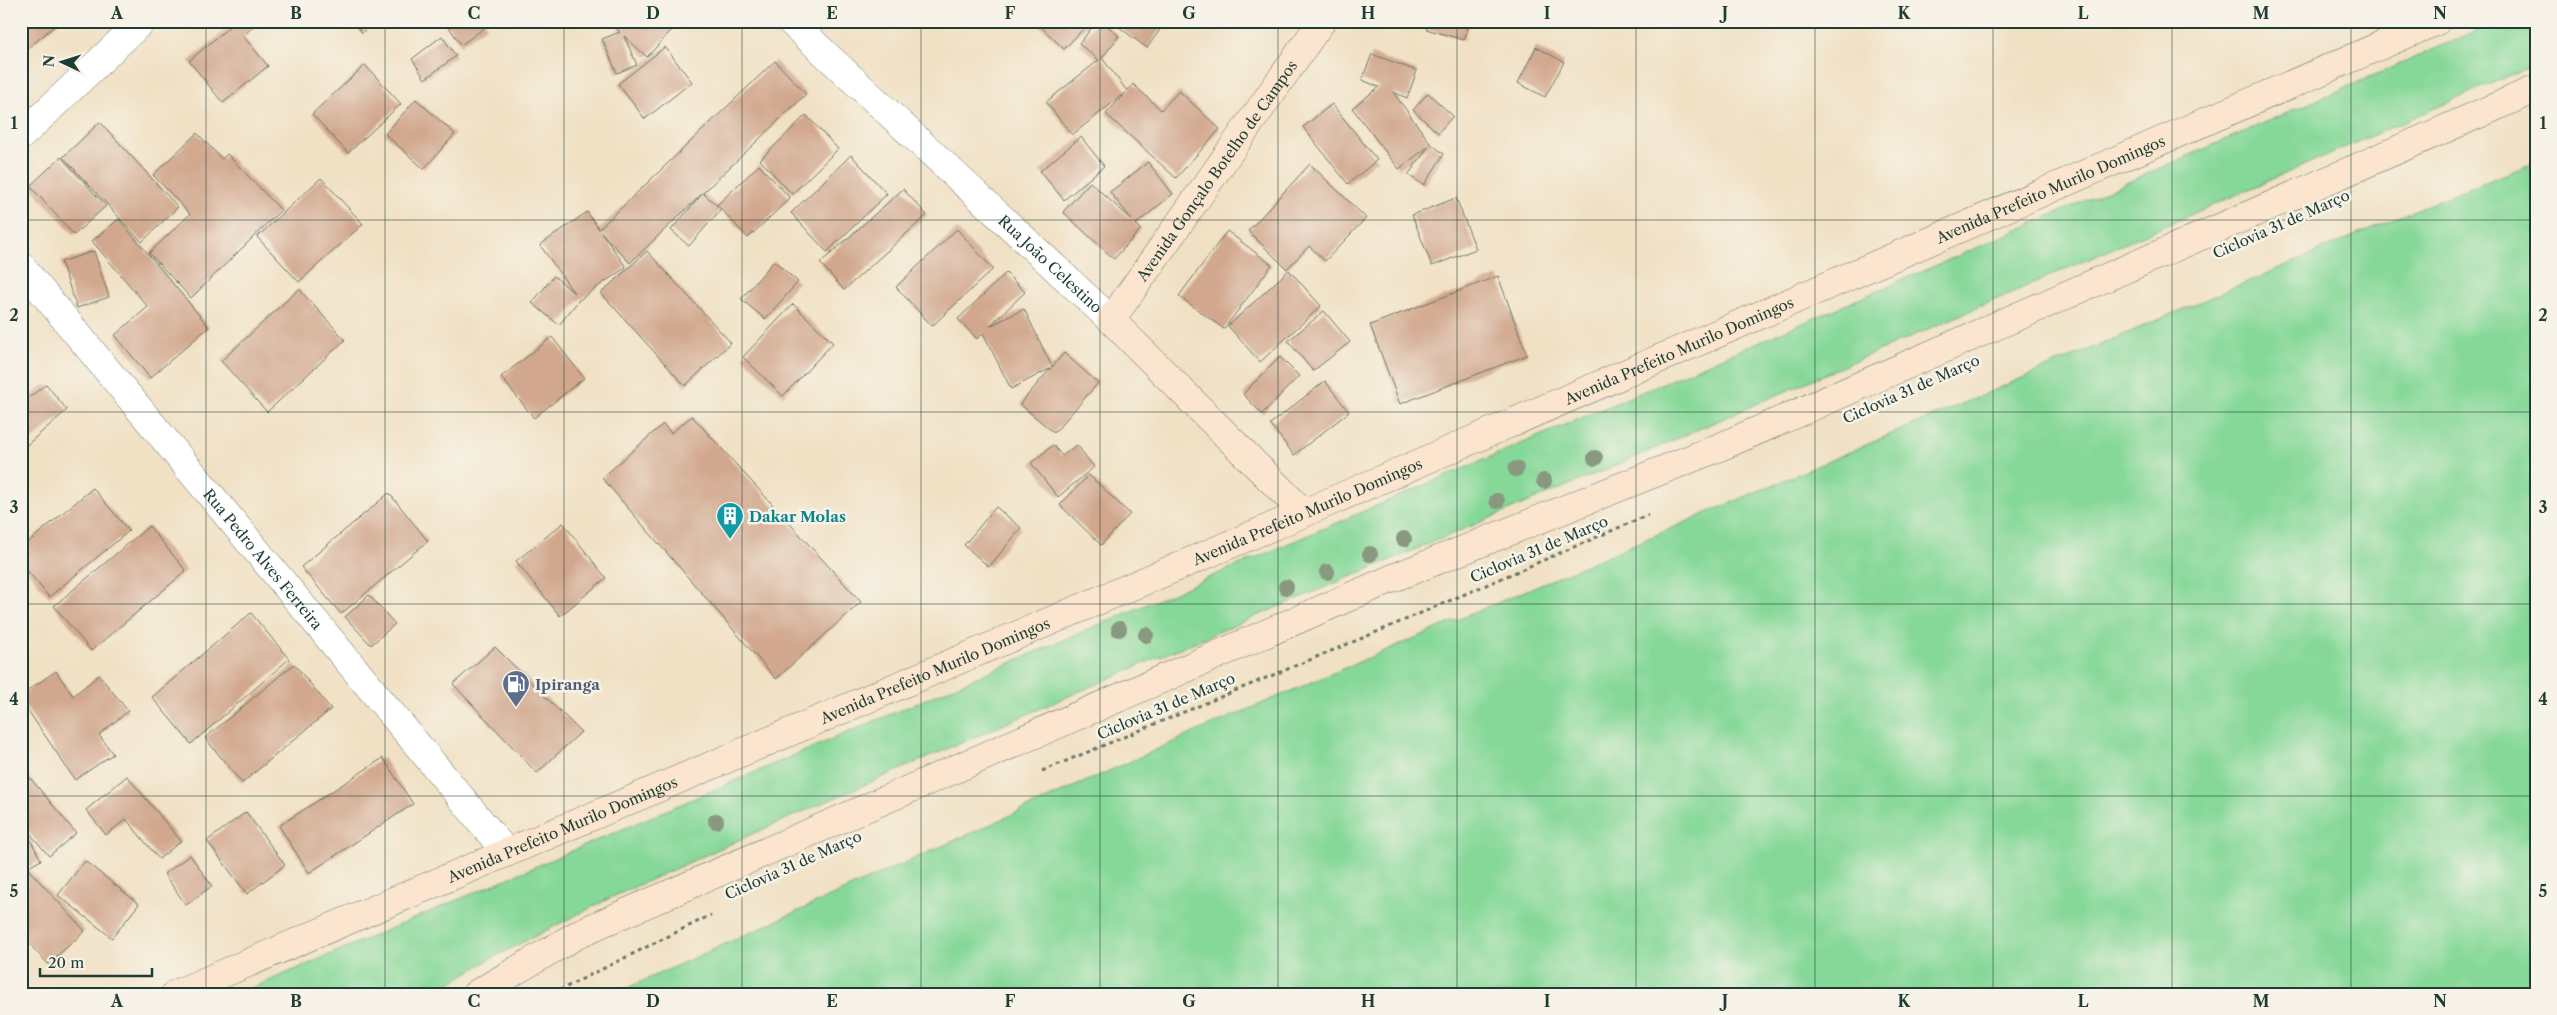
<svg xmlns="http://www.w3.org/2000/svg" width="2557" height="1015" viewBox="0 0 2557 1015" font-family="'Libre Caslon Text',serif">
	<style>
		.green { fill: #86d898; stroke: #528a66 }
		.building { fill: #d1a78d }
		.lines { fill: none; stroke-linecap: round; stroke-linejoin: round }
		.street-casing { stroke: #687666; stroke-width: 29 }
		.secondary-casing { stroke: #687666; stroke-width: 29 }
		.path { stroke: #687666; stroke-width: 3; stroke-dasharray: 4 4; stroke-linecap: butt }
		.street { stroke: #fff; stroke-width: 28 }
		.secondary { stroke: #fbe5cf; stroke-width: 28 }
		.tree { fill: #899880 }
		.grid { fill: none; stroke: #1f3d34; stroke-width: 1; stroke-opacity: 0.55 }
		.labels { text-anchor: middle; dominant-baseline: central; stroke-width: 5; stroke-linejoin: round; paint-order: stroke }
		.street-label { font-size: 15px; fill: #1f3d34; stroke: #f7f3e8 }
		.culture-label { font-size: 15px; font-weight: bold; fill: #0d838f; stroke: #f7f3e8; text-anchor: start }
		.service-label { font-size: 15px; font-weight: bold; fill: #4e5e75; stroke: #f7f3e8; text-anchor: start }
		.neatline { fill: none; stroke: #1f3d34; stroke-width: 2 }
		.grid-label { font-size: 16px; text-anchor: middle; font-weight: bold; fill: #1f3d34 }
	</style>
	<rect width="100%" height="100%" fill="#f7f3e8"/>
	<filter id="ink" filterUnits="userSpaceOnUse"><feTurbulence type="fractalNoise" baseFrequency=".02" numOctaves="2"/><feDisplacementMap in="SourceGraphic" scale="10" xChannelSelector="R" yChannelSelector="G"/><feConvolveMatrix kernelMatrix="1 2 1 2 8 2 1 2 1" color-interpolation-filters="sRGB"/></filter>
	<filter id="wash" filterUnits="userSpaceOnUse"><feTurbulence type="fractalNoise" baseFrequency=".0096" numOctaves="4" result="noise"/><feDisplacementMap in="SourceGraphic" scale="20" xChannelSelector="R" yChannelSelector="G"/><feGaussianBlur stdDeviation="1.12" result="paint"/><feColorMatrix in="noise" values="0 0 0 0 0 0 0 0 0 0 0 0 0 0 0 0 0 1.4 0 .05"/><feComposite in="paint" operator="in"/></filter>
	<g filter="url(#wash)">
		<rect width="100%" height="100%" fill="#f1e1c4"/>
		<!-- green -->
		<path class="green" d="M2499 21H2536V64L1605 470 1154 659 770 826 610 898 490 959 432 994H238L1847 304Z
			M2536 162V994H614L1200 730 2422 207Z"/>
		<g id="blocks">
			<!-- building -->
			<path class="building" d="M21 21H57L58 23 21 54Z
				M226 21H259L243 36 268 66 223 103 189 61 230 26Z
				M352 21H374L362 33Z
				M441 21H483L487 26 461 45 449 27Z
				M624 21H680L647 57 624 36 637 65 617 73 602 39 620 32 617 29Z
				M1035 21H1091L1064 49Z
				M1097 21H1102L1119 36 1102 58 1127 91 1133 84 1161 110 1179 91 1220 129 1176 178 1106 114 1126 92 1072 135 1046 102 1099 60 1079 44Z
				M1111 21H1166L1147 48Z
				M1429 21H1470L1464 40 1426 29Z
				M442 36 456 56 425 79 412 59Z
				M665 47 692 82 645 119 618 84Z
				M1536 47 1564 62 1545 97 1518 83Z
				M1372 54 1417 71 1407 98 1393 92 1431 144 1444 154 1424 185 1408 175 1429 146 1399 169 1352 108 1379 87 1362 80Z
				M775 61 806 94 630 263 601 232 626 267 579 300 559 325 532 303 554 276 574 293 540 245 587 212 599 229Z
				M365 65 401 104 348 153 312 114Z
				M1428 93 1453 116 1438 133 1413 110Z
				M416 99 455 134 424 169 385 134Z
				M1332 104 1377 160 1348 184 1303 127Z
				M806 115 838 149 792 194 760 160Z
				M100 122 178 207 142 242 63 157Z
				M197 133 222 159 227 154 281 210 191 298 149 253 190 214 153 175Z
				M1081 137 1104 166 1064 200 1040 171Z
				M851 155 887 194 827 252 791 213Z
				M61 157 106 206 74 235 30 186Z
				M1148 162 1173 194 1136 224 1141 229 1114 259 1063 212 1090 182 1132 220 1110 192Z
				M1310 164 1366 218 1325 261 1309 246 1287 269 1248 231Z
				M759 165 790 198 748 238 717 205Z
				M321 178 363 224 299 282 257 237Z
				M903 189 927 215 844 290 820 263Z
				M703 193 721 209 689 246 671 230Z
				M1456 198 1476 249 1432 266 1412 215Z
				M119 219 209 327 150 378 115 335 148 307 92 241Z
				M957 229 993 269 932 326 896 287Z
				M1227 231 1272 265 1224 329 1179 296Z
				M94 251 109 297 77 308 61 262Z
				M647 251 731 343 685 386 601 293Z
				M774 261 798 282 765 319 741 299Z
				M1289 270 1321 306 1260 362 1228 326Z
				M1006 273 1025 292 990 326 1024 309 1052 367 1064 353 1098 383 1054 433 1020 404 1051 368 1011 389 983 333 977 339 958 319Z
				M1498 276 1527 355 1400 404 1370 325Z
				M299 289 345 340 267 412 221 361Z
				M793 304 833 343 783 396 743 357Z
				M1324 311 1350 342 1313 371 1288 341Z
				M552 337 584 378 534 418 501 377Z
				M1280 357 1299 376 1262 414 1243 394Z
				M1325 381 1349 412 1294 455 1270 424Z
				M46 384 67 410 21 450V404Z
				M692 416 861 602 776 679 602 478 663 424 671 433Z
				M1053 445 1062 456 1077 445 1094 467 1058 497 1031 463Z
				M1089 475 1130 514 1101 545 1060 505Z
				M93 488 129 531 49 597 21 563V548Z
				M389 493 428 541 341 614 301 567Z
				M996 507 1021 528 989 567 964 545Z
				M563 523 606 578 560 616 516 561Z
				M149 526 186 571 91 651 54 606Z
				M369 595 395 624 371 645 345 617Z
				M251 613 289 659 191 744 152 697Z
				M495 647 581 732 537 773 453 684Z
				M294 664 331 709 242 783 205 738Z
				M56 671 73 696 99 675 128 711 99 735 113 754 75 780 21 700V695Z
				M383 758 413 804 309 873 279 826Z
				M21 767 76 833 49 856 22 824 41 860 27 868 85 931 48 964 21 935V873L26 868 21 871Z
				M127 776 181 841 159 859 126 819 106 835 86 810Z
				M246 812 285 865 247 894 207 841Z
				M190 855 212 886 186 905 164 874Z
				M85 861 139 904 112 938 58 895Z"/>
		</g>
	</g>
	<g filter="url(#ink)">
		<use href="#blocks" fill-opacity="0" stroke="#687666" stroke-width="1"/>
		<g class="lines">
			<defs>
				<g id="street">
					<path id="s1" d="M790 21 1111 320"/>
					<path d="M21 136 142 21"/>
					<path id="s2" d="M21 266 506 852"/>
				</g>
				<g id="secondary">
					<path id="s3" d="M1304 513 1111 320 1322 21"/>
					<path id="s4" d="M175 994 1304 513 2437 21"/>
					<path d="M476 994 582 932 1393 578 1720 447 2536 89"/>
				</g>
			</defs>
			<!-- street casing -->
			<use href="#street" class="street-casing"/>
			<!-- secondary casing -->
			<use href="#secondary" class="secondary-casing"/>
			<!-- path -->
			<path class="path" d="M1042 771 1384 629 1648 515
				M552 994 711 915"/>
			<!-- street -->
			<use href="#street" class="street"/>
			<!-- secondary -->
			<use href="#secondary" class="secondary"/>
		</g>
		<!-- trees -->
		<g class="tree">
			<circle cx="1595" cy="458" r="8"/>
			<circle cx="1516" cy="469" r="8"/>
			<circle cx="1544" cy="481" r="8"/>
			<circle cx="1497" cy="501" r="8"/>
			<circle cx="1404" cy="539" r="8"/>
			<circle cx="1370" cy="554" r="8"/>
			<circle cx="1327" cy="572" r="8"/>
			<circle cx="1286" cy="587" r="8"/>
			<circle cx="1119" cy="629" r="8"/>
			<circle cx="1146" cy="635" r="8"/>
			<circle cx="716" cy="821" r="8"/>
		</g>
	</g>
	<!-- grid -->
	<path class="grid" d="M206 21V994M385 21V994M564 21V994M742 21V994M921 21V994M1100 21V994M1278 21V994M1457 21V994M1636 21V994M1815 21V994M1993 21V994M2172 21V994M2351 21V994M21 220H2536M21 412H2536M21 604H2536M21 796H2536"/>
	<!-- icons -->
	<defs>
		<symbol id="building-pin" viewBox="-11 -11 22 30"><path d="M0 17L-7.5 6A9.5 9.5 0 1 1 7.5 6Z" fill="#0f9aa8" stroke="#f7f3e8"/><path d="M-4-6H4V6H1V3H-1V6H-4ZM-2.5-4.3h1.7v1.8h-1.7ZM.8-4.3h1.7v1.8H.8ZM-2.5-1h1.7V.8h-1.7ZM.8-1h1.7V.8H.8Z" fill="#fff"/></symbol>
		<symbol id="fuel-pin" viewBox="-11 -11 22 30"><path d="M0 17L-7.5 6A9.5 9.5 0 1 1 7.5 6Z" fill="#5c6f8a" stroke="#f7f3e8"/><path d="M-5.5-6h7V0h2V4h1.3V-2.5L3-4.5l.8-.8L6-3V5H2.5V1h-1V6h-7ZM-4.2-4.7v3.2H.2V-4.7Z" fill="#fff"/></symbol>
	</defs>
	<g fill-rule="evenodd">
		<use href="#building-pin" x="714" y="500" width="32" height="43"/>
		<use href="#fuel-pin" x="500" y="668" width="32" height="43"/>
	</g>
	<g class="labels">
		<!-- street labels -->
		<g class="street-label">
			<text stroke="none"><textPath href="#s3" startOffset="456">Avenida Gonçalo Botelho de Campos</textPath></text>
			<text stroke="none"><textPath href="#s4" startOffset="2041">Avenida Prefeito Murilo Domingos</textPath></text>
			<text transform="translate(2281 224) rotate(-24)">Ciclovia 31 de Março</text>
			<text stroke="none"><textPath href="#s1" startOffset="356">Rua João Celestino</textPath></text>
			<text stroke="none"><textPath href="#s4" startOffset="1636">Avenida Prefeito Murilo Domingos</textPath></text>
			<text transform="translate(1911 389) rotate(-24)">Ciclovia 31 de Março</text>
			<text stroke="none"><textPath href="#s4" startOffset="1231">Avenida Prefeito Murilo Domingos</textPath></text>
			<text transform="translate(1539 549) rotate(-23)">Ciclovia 31 de Março</text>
			<text stroke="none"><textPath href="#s2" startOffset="380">Rua Pedro Alves Ferreira</textPath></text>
			<text stroke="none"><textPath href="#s4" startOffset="826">Avenida Prefeito Murilo Domingos</textPath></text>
			<text transform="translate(1166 706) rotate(-23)">Ciclovia 31 de Março</text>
			<text stroke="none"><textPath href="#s4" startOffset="421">Avenida Prefeito Murilo Domingos</textPath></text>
			<text transform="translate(793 865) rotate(-24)">Ciclovia 31 de Março</text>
		</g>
		<!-- culture labels -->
		<g class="culture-label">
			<text x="749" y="516">Dakar Molas</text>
		</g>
		<!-- service labels -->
		<g class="service-label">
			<text x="535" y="684">Ipiranga</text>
		</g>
	</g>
	<!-- margin -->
	<rect width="2557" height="1015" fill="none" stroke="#f7f3e8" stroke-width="55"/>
	<!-- north arrow -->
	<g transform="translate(62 62) rotate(274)" stroke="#f7f3e8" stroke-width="4" paint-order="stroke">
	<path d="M0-4L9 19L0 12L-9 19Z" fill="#1f3d34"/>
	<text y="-8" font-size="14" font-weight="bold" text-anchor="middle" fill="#1f3d34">N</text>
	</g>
	<!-- scale -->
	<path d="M40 968v8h112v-8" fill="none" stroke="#1f3d34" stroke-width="2.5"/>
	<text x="48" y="968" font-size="15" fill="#1f3d34" stroke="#f7f3e8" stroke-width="4" paint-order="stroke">20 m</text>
	<rect x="28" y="28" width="2502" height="960" class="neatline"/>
	<g class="grid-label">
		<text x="117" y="19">A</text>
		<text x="296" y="19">B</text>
		<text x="474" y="19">C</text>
		<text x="653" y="19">D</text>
		<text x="832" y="19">E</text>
		<text x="1010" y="19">F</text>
		<text x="1189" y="19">G</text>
		<text x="1368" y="19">H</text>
		<text x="1547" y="19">I</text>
		<text x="1725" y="19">J</text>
		<text x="1904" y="19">K</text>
		<text x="2083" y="19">L</text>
		<text x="2261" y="19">M</text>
		<text x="2440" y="19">N</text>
		<text x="14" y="129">1</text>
		<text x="2543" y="129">1</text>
		<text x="14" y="321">2</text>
		<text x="2543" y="321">2</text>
		<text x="14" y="513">3</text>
		<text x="2543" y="513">3</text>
		<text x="14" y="705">4</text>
		<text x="2543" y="705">4</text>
		<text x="14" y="897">5</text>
		<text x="2543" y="897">5</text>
		<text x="117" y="1007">A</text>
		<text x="296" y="1007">B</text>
		<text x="474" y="1007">C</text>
		<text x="653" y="1007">D</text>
		<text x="832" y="1007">E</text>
		<text x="1010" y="1007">F</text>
		<text x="1189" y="1007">G</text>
		<text x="1368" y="1007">H</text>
		<text x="1547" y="1007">I</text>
		<text x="1725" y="1007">J</text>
		<text x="1904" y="1007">K</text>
		<text x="2083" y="1007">L</text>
		<text x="2261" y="1007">M</text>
		<text x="2440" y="1007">N</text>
	</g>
</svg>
